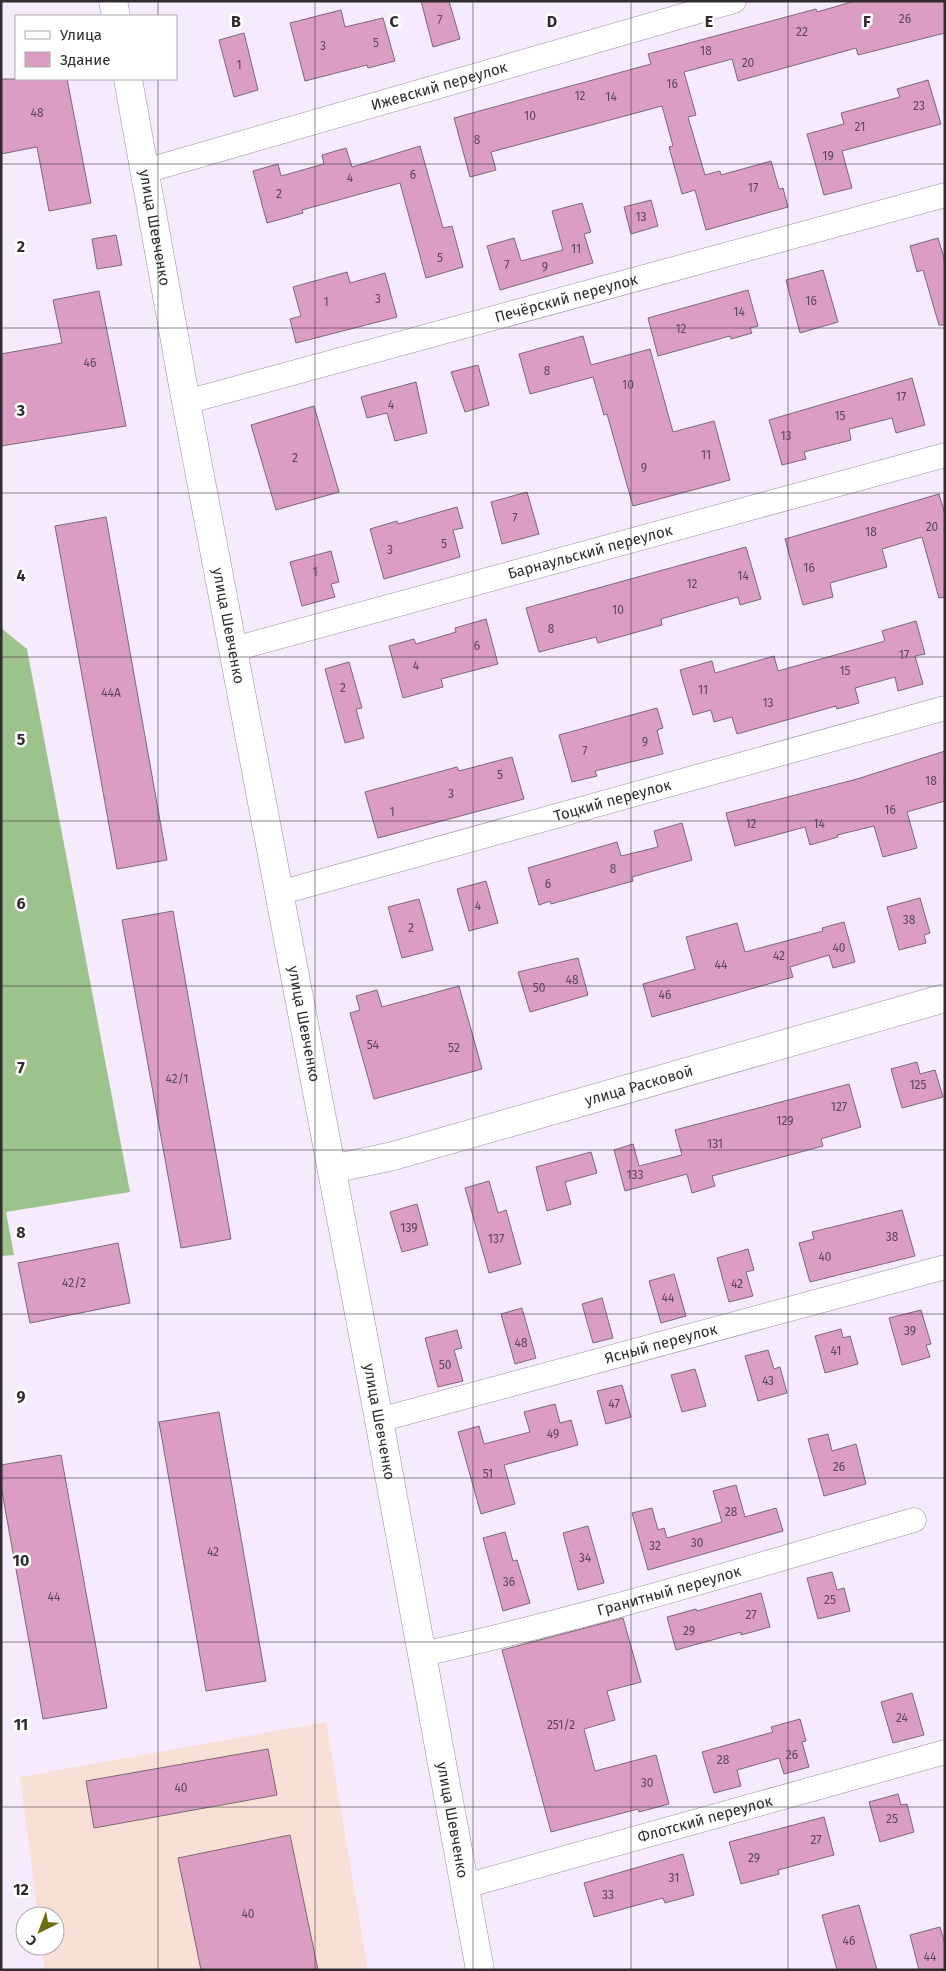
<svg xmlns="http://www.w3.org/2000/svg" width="946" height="1971" viewBox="0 0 946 1971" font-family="'Fira Sans',sans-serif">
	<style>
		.education { fill: #f8e0d6 }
		.forest { fill: #9dc38c }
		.building { fill: #db9dc1; stroke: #7b6973 }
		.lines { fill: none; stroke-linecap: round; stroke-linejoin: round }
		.minor-casing { stroke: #988e9e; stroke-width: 25 }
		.tertiary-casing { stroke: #988e9e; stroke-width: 29 }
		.secondary-casing { stroke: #988e9e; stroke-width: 29 }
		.minor { stroke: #fff; stroke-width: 24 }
		.tertiary { stroke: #fff; stroke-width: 28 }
		.secondary { stroke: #fff; stroke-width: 28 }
		.grid { fill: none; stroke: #2f2b31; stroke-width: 1; stroke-opacity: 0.55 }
		.labels { text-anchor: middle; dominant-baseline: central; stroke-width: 5; stroke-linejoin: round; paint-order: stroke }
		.number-label { font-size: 12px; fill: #5a4855 }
		.street-label { font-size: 15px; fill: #2f2b31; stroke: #fff }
		.grid-label { font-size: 16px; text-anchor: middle; font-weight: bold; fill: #2f2b31; stroke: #fff; stroke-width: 5; stroke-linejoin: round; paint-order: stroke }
	</style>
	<rect width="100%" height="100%" fill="#f6ebfc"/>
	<!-- education -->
	<path class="education" d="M326 1722 368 1970H45L42 1946H55V1916H38L20 1777Z"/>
	<!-- forest -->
	<path class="forest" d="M1 628 27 649 130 1192 6 1212 14 1255 1 1256Z"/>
	<!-- building -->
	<path class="building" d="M421 1H449L460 39 433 47Z
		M855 1H945V33L858 55 856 48 738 81 732 59 684 72 696 115 688 117 705 175 720 171 721 175 771 161 779 189 783 188 788 207 706 230 695 190 682 194 669 147 673 146 662 106 491 152 496 170 470 177 454 118 651 64 648 54 816 9 817 12Z
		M341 10 345 27 383 18 395 61 368 68 367 65 305 81 290 23Z
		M244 33 258 90 234 97 219 40Z
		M1 79H67L91 203 49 211 37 147 1 154Z
		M928 80 941 124 842 151 852 188 824 195 807 134 844 124 841 113 900 97 897 89Z
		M420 146 443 228 452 226 463 267 426 278 400 183 302 210 303 213 267 223 253 171 278 164 281 176 324 164 322 155 346 148 352 167Z
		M651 200 658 226 631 234 624 207Z
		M582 203 591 232 584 234 593 263 500 290 487 246 514 238 521 261 563 250 552 211Z
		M116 235 122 265 97 269 92 239Z
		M938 238 945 261V325H939L923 270 917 272 910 246Z
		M823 270 838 322 800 333 786 280Z
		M347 272 350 283 385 273 397 317 296 343 290 319 301 316 293 287Z
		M748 290 758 326 750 328 752 333 731 339 730 336 658 356 648 318Z
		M99 291 126 426 1 446V354L62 343 53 300Z
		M583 336 591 365 650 349 673 432 714 421 730 480 633 506 607 414 604 415 593 377 530 394 519 354Z
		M478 365 489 405 465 412 451 372Z
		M912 378 925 425 896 433 892 418 849 429 851 440 804 452 806 459 782 465 769 420Z
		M416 382 427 433 395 441 387 413 367 418 361 397Z
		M314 406 339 492 276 510 251 425Z
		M527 492 539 534 502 544 491 502Z
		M939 494 945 514V597L939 598 922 537 882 549 887 567 830 583 833 597 803 605 785 539Z
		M457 507 463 528 453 530 460 557 384 579 370 529 397 521 398 524Z
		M106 517 167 860 117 869 55 526Z
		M746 547 761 599 740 605 738 597 661 619 662 625 598 643 596 637 539 652 526 608Z
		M331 551 339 582 331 584 335 597 302 606 290 562Z
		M486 619 498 664 441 679 443 687 403 698 389 646 414 639 416 644 456 632 455 628Z
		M916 621 925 654 915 656 923 684 898 691 895 677 855 688 859 703 837 709 836 706 737 734 732 717 714 722 711 710 693 715 680 670 712 661 715 673 774 656 778 671 885 641 882 631Z
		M349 662 362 708 356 709 364 738 345 743 325 669Z
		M657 708 663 728 657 730 663 754 595 771 597 776 572 782 559 735Z
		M945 751V801L907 812 917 848 883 857 874 826 837 835 838 837 810 845 805 827 735 846 726 813 857 779Z
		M512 757 524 799 378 838 365 792 457 767 459 771Z
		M682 823 692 860 632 877 633 881 551 904 550 901 539 905 528 868 617 842 621 856 658 847 654 831Z
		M486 881 498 923 469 931 457 889Z
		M920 898 930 933 924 935 926 943 899 950 887 907Z
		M419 899 433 950 402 958 388 907Z
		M173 911 231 1239 181 1248 122 920Z
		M844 922 855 962 833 968 829 955 790 967 793 977 652 1017 643 984 695 969 686 937 737 923 745 952 823 931 822 928Z
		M578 958 588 995 530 1012 518 972Z
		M459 986 482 1069 374 1099 350 1013 360 1010 356 996 377 990 382 1007Z
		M917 1062 920 1074 935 1070 943 1097 902 1108 891 1069Z
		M849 1084 861 1127 821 1139 823 1146 712 1176 715 1186 692 1193 687 1174 625 1191 614 1150 633 1144 639 1166 682 1155 675 1130Z
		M591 1152 597 1173 565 1182 571 1204 547 1211 536 1167Z
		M489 1181 498 1213 506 1210 521 1264 489 1273 465 1188Z
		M417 1204 428 1245 402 1252 390 1212Z
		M902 1210 915 1256 810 1282 799 1243 814 1239 812 1232Z
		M118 1243 130 1303 30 1323 18 1263Z
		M748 1249 754 1270 746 1272 753 1296 729 1302 717 1258Z
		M674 1274 686 1316 661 1323 649 1281Z
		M602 1298 613 1338 593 1343 582 1304Z
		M522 1308 536 1358 515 1364 501 1314Z
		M921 1310 931 1344 926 1345 930 1357 902 1365 889 1318Z
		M841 1329 843 1338 850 1336 858 1364 825 1373 815 1336Z
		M457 1330 462 1348 454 1350 463 1381 438 1387 425 1338Z
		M768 1350 774 1369 780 1367 787 1393 758 1401 745 1356Z
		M695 1369 706 1406 682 1412 671 1375Z
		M622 1385 631 1417 606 1424 597 1391Z
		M555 1404 560 1423 571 1420 578 1445 504 1465 515 1504 481 1514 458 1432 479 1426 484 1444 530 1432 524 1412Z
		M219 1412 266 1681 206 1691 159 1422Z
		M828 1434 832 1451 856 1444 866 1484 824 1496 808 1439Z
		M61 1455 107 1708 43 1719 1 1486V1465Z
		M736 1485 745 1517 776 1508 783 1531 648 1570 632 1513 652 1508 658 1530 664 1528 667 1538 722 1522 713 1491Z
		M588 1526 604 1583 578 1590 563 1533Z
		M505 1532 513 1561 517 1560 530 1603 503 1611 483 1538Z
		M832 1572 837 1590 844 1588 850 1611 818 1619 807 1578Z
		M761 1593 770 1627 741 1635V1632L676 1650 667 1617 696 1609 697 1611Z
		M623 1618 641 1682 607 1691 615 1720 584 1729 595 1771 656 1755 669 1804 639 1812 638 1809 551 1832 502 1650Z
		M912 1693 924 1735 893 1743 881 1702Z
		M800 1719 806 1741 802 1742 809 1767 784 1774 779 1758 737 1770 741 1786 714 1793 702 1752 773 1732 771 1727Z
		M268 1749 277 1795 94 1828 86 1781Z
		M898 1794 901 1805 907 1804 914 1832 880 1842 869 1802Z
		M824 1817 834 1855 778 1870 779 1874 741 1884 729 1842Z
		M290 1835 318 1970H201L178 1858Z
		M683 1854 694 1895 665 1903 663 1898 594 1917 584 1883Z
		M859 1905 877 1970H837L822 1915Z
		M940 1927 945 1944V1970H919L910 1935Z"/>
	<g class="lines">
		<defs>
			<g id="minor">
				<path id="s1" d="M145 171 734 1"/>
				<path id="s2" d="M186 402 945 195"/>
				<path id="s3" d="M234 649 945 455"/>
				<path id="s4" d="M279 893 945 708"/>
				<path id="s5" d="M379 1420 945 1267"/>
				<path id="s6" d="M422 1654C588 1618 751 1567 914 1520"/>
				<path id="s7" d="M465 1886 945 1752"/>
			</g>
			<g id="tertiary">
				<path id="s8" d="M332 1169 393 1156 945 998"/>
			</g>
			<g id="secondary">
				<path d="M113 1 116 16"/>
				<path id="s9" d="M128 79 186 402 369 1366 480 1970"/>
			</g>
		</defs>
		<!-- minor casing -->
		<use href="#minor" class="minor-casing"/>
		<!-- tertiary casing -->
		<use href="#tertiary" class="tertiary-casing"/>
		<!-- secondary casing -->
		<use href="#secondary" class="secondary-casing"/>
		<!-- minor -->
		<use href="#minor" class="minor"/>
		<!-- tertiary -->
		<use href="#tertiary" class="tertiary"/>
		<!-- secondary -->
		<use href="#secondary" class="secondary"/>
	</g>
	<!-- grid -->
	<path class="grid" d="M158 1V16M315 1V1970M473 1V1970M631 1V1970M788 1V1970M158 79V1970M1 164H945M1 328H945M1 493H945M1 657H945M1 821H945M1 986H945M1 1150H945M1 1314H945M1 1478H945M1 1642H945M1 1807H945"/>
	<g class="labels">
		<!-- number labels -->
		<g class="number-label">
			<text x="905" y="19">26</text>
			<text x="440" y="20">7</text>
			<text x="802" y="32">22</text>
			<text x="376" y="43">5</text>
			<text x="323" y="46">3</text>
			<text x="706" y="51">18</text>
			<text x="748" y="63">20</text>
			<text x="239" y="65">1</text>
			<text x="672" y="84">16</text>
			<text x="580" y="96">12</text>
			<text x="611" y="97">14</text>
			<text x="919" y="106">23</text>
			<text x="37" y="113">48</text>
			<text x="530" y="116">10</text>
			<text x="860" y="127">21</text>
			<text x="477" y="140">8</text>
			<text x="828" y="156">19</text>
			<text x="413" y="175">6</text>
			<text x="350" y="178">4</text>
			<text x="753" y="188">17</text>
			<text x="279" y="194">2</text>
			<text x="641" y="217">13</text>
			<text x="576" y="249">11</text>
			<text x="440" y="258">5</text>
			<text x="507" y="265">7</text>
			<text x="545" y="267">9</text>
			<text x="378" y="299">3</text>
			<text x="811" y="301">16</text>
			<text x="326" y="302">1</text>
			<text x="739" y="312">14</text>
			<text x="681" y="329">12</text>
			<text x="90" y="363">46</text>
			<text x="547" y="371">8</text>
			<text x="628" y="385">10</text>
			<text x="901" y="397">17</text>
			<text x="391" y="405">4</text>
			<text x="840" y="416">15</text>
			<text x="786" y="436">13</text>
			<text x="706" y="455">11</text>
			<text x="295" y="458">2</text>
			<text x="644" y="468">9</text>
			<text x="515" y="518">7</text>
			<text x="932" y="527">20</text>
			<text x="871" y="532">18</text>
			<text x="444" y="544">5</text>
			<text x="390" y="550">3</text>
			<text x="809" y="568">16</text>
			<text x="315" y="572">1</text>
			<text x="743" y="576">14</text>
			<text x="692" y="584">12</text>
			<text x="618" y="610">10</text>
			<text x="551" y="629">8</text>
			<text x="477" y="646">6</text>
			<text x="904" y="655">17</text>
			<text x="416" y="666">4</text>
			<text x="845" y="671">15</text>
			<text x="343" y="688">2</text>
			<text x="703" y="690">11</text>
			<text x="111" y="693">44А</text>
			<text x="768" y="703">13</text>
			<text x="645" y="742">9</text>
			<text x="585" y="751">7</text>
			<text x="500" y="775">5</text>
			<text x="931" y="781">18</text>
			<text x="451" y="794">3</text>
			<text x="890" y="810">16</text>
			<text x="392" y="812">1</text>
			<text x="751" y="824">12</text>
			<text x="819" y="824">14</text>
			<text x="613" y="869">8</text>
			<text x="548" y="884">6</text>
			<text x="478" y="906">4</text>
			<text x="909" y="920">38</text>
			<text x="411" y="928">2</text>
			<text x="839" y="948">40</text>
			<text x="779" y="956">42</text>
			<text x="721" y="965">44</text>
			<text x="572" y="980">48</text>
			<text x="539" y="988">50</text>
			<text x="665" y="995">46</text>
			<text x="373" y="1045">54</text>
			<text x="454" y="1048">52</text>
			<text x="177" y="1079">42/1</text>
			<text x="918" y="1085">125</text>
			<text x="839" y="1107">127</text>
			<text x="785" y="1121">129</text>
			<text x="715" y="1144">131</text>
			<text x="635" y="1175">133</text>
			<text x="409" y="1228">139</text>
			<text x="892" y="1237">38</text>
			<text x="496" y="1239">137</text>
			<text x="825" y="1257">40</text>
			<text x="74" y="1283">42/2</text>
			<text x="737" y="1284">42</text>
			<text x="668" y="1298">44</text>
			<text x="910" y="1331">39</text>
			<text x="521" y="1343">48</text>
			<text x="836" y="1351">41</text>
			<text x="445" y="1365">50</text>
			<text x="768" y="1381">43</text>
			<text x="614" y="1404">47</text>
			<text x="553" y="1434">49</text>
			<text x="839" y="1467">26</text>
			<text x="488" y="1474">51</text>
			<text x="731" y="1512">28</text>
			<text x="697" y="1543">30</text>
			<text x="655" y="1546">32</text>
			<text x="213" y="1552">42</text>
			<text x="585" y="1558">34</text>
			<text x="509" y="1582">36</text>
			<text x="54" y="1597">44</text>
			<text x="830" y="1600">25</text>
			<text x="751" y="1615">27</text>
			<text x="689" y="1631">29</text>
			<text x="902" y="1718">24</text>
			<text x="561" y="1725">251/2</text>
			<text x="792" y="1755">26</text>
			<text x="723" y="1760">28</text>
			<text x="647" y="1783">30</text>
			<text x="181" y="1788">40</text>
			<text x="892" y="1819">25</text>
			<text x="816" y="1840">27</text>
			<text x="754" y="1858">29</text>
			<text x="674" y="1878">31</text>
			<text x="608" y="1895">33</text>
			<text x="248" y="1914">40</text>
			<text x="849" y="1941">46</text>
			<text x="930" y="1957">44</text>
		</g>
		<!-- street labels -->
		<g class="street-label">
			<text stroke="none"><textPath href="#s1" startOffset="306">Ижевский переулок</textPath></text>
			<text stroke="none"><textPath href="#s9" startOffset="151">улица Шевченко</textPath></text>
			<text stroke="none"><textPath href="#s2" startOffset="394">Печёрский переулок</textPath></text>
			<text stroke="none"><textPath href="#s3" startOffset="369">Барнаульский переулок</textPath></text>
			<text stroke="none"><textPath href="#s9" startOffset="556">улица Шевченко</textPath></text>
			<text stroke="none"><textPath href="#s4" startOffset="346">Тоцкий переулок</textPath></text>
			<text stroke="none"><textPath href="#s9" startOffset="961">улица Шевченко</textPath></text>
			<text stroke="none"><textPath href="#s8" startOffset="318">улица Расковой</textPath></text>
			<text stroke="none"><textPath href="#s5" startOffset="292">Ясный переулок</textPath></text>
			<text stroke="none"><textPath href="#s9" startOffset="1366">улица Шевченко</textPath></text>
			<text stroke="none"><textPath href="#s6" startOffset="255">Гранитный переулок</textPath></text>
			<text stroke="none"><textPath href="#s7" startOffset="249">Флотский переулок</textPath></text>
			<text stroke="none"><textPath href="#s9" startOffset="1771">улица Шевченко</textPath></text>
		</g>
	</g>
	<g class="grid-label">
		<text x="236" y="27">B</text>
		<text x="394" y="27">C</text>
		<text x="552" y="27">D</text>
		<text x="709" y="27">E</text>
		<text x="867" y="27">F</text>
		<text x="21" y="252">2</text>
		<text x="21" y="416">3</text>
		<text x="21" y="581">4</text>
		<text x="21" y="745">5</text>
		<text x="21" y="909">6</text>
		<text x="21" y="1073">7</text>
		<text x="21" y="1238">8</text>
		<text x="21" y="1402">9</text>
		<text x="21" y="1566">10</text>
		<text x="21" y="1730">11</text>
		<text x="21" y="1895">12</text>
	</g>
	<!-- border -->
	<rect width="946" height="1971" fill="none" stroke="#2f2b31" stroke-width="5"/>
	<!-- legend -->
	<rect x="15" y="15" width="162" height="65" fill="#ffffff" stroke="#acaaad"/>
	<rect x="25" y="31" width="25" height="8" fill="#ffffff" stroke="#acaaad"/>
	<text x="60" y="40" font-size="15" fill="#2f2b31">Улица</text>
	<rect x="25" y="52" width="25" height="15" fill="#db9dc1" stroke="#acaaad"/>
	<text x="60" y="65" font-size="15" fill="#2f2b31">Здание</text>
	<!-- north arrow -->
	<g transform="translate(40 1931) rotate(222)"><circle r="24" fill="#ffffff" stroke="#acaaad"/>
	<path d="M0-4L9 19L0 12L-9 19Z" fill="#6f6f12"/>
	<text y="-8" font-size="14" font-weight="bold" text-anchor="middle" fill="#2f2b31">С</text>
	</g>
</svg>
